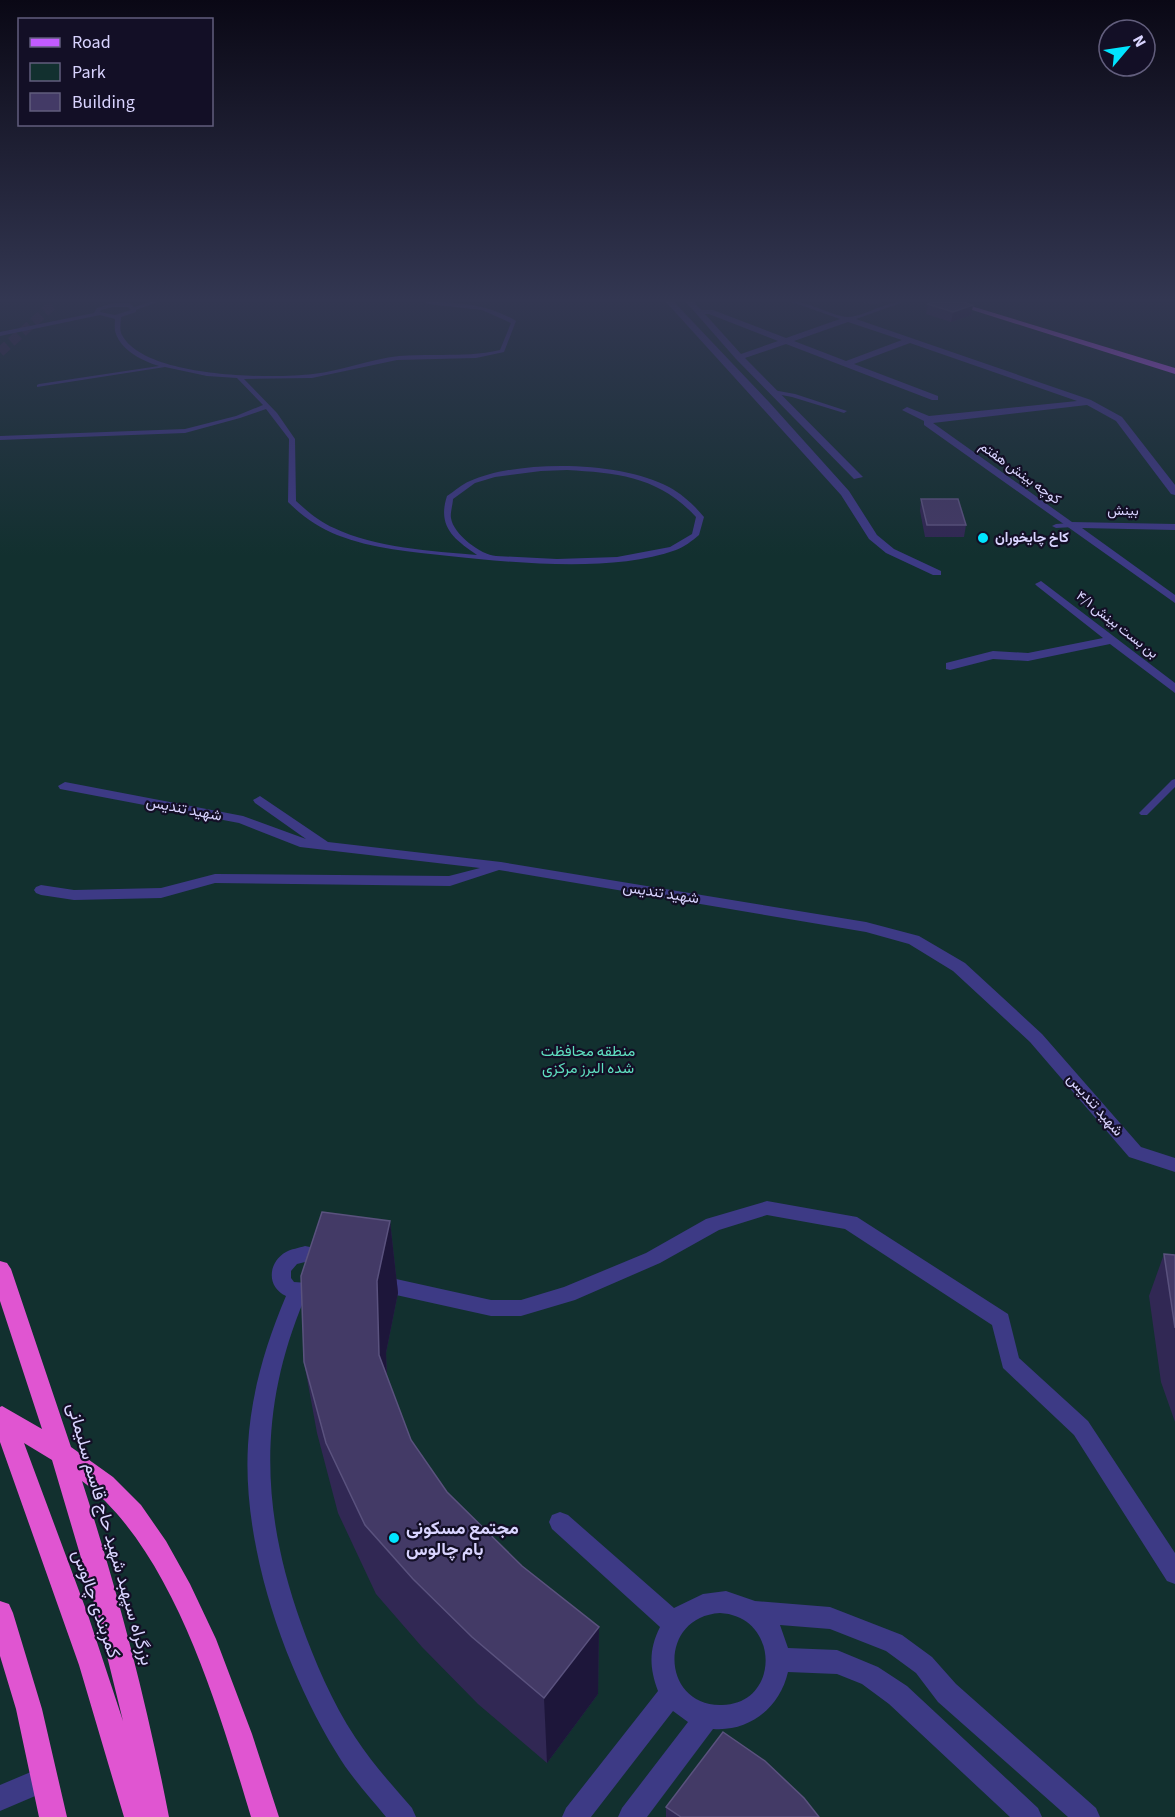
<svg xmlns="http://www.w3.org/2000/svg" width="1175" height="1817" viewBox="0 0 1175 1817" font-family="'Source Sans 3',Vazirmatn,sans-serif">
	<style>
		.green { fill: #12302f }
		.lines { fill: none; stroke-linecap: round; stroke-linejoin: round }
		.trunk-tunnel { stroke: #312d47; stroke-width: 10; stroke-dasharray: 10 5; stroke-linecap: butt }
		.service { fill: #3d3a85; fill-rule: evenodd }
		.minor { fill: #3d3a85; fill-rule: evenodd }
		.primary { fill: #c25bff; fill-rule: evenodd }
		.trunk { fill: #e055d1; fill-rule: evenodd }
		.wall { fill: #312854 }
		.shaded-wall { fill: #1d163a }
		.building { fill: #433a66; stroke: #5a527e; stroke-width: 1.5 }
		.poi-dot { fill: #00e5ff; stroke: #130f26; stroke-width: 2 }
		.labels { text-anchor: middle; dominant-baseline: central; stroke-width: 4.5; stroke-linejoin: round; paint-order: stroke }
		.far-street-label { font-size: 14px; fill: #d9d4ff; stroke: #130f26 }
		.far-poi-label { font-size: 14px; font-weight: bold; fill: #d9d4ff; stroke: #130f26; text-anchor: start }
		.street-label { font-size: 15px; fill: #d9d4ff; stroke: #130f26 }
		.park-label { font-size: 15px; fill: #5fe0c0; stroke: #130f26 }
		.near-poi-label { font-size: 18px; font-weight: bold; fill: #d9d4ff; stroke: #130f26; text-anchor: start }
		.near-street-label { font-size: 18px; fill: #d9d4ff; stroke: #130f26 }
	</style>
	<rect width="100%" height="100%" fill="#130f26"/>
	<!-- green -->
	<path class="green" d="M0 302H1175V1817H0Z"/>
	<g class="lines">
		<!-- trunk-tunnel -->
		<path class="trunk-tunnel" d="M0 352 56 302"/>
		<!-- service -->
		<path class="service" d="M150 302H157L136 310V312L121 317C121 323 119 330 122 335 145 378 270 379 313 374 342 371 370 359 399 356 433 353 466 358 500 350L511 323 482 310 428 304 425 302C457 302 488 304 516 321L504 352 476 358 397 360 312 378 244 379 277 413 295 439 296 501C308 512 320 522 334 528 375 548 432 551 477 555 454 539 437 527 447 496 455 491 462 484 470 481 519 459 622 461 669 487 682 494 694 505 704 517L699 535C692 541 684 547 676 550 612 573 516 563 449 556 412 552 373 549 337 535 319 528 302 516 288 502L289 439 266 409 240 418 185 433 0 440V436L185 429 236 416 263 405 237 378 207 376 165 367 37 387V385L39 384 159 366C143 361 122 351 116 334 114 329 115 323 115 319L100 315 0 336V332L94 313 97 308 113 303H130L134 307ZM113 307H128L131 310 115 315 100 312 101 310ZM567 470C619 473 659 477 696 517L692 534 670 547 617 557 557 559 496 556C481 555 453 534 451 518 450 513 453 504 453 499L475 483 495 477 541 471Z
			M773 390 795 394 847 411 844 413 792 397 771 393 770 392Z
			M1070 523H1073V527L1056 528 1052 526 1056 524Z
			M1175 779V787L1147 815H1141L1139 813 1172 780Z"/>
		<!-- minor -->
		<path class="minor" d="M666 302H674L769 402 849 491 877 535 894 549 941 571V575H933L886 553 869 539 841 495Z
			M686 302H694L701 310H713L786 338 840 319 792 302C813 302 830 316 848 317 863 317 884 302 903 302L856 319 1091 400 1122 417 1175 485V495L1171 494 1116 421 1087 405 933 423 1072 522 1175 524V530L1082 528 1175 595V603L924 425V421L902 410 907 407 929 416 1077 401 910 343 854 364 938 396V400H932L786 344 745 358 863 477 854 479 736 359ZM705 314H709L778 341 741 354ZM848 322 902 340 846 361 794 341Z
			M1041 581 1175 683V693L1110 644 1028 661 993 659 950 670 946 669V663L993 651 1028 653 1103 638 1037 586 1035 584Z
			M65 782 243 816 306 839 255 803 253 800 260 796 328 842 501 862 866 922 919 936 965 963 1042 1034 1141 1147 1175 1158V1172L1129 1157 1030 1042 953 971 909 944 866 932 499 870 450 886 215 883 161 898 74 900 41 895 36 893 34 890 36 887 41 885 74 890 161 888 215 874 449 876 480 868 300 847 239 823 60 789 58 786Z
			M767 1201 857 1217 1008 1314 1019 1358 1088 1421 1175 1553V1584L1167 1581 1074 1435 1003 1368 992 1325 845 1229 767 1215 719 1230 660 1263 575 1300 521 1316H491L378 1291 371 1289 368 1283 371 1277 378 1275 491 1300H521L564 1287 646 1253 706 1219Z
			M305 1246 320 1249 332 1256C344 1280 326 1295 304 1300 258 1410 261 1511 301 1623 315 1662 332 1702 355 1737 372 1763 392 1785 412 1808L416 1817H386C369 1796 350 1776 336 1752 284 1667 242 1545 248 1445 251 1393 266 1343 286 1296 266 1287 268 1262 286 1252 291 1249 299 1248 305 1246ZM305 1262 317 1265V1276L308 1283 294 1282 291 1278V1271L297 1264Z
			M560 1512 568 1515 674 1608 703 1594 726 1591 755 1601 830 1607 902 1635 932 1657 956 1684 1096 1808 1100 1817H1068L938 1702 916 1673 886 1651 830 1629 780 1625 788 1648 837 1650 878 1667 907 1686 1038 1808 1042 1817H1010L889 1704 862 1684 837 1674 788 1672C780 1707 750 1732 713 1729L647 1817H618L622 1808 688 1722 673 1711 591 1817H562L566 1808 658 1691C649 1667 649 1649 660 1627L552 1529 549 1522 552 1515ZM720 1613C780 1616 781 1704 722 1705 661 1707 657 1617 720 1613Z
			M45 1766 54 1770 58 1779 54 1788 0 1811V1785Z"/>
		<!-- primary -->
		<path class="primary" d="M947 302H958L1175 368V374Z"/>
		<!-- trunk -->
		<path class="trunk" d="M0 1261 7 1263 11 1269 71 1447 113 1477 141 1505 166 1541 190 1584 216 1639 252 1734 279 1817H251C219 1711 174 1550 82 1481 118 1592 147 1703 169 1817H124L79 1665 0 1442V1407L2 1406 42 1429 0 1301ZM24 1443 52 1460 92 1595 123 1721 88 1615Z
			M0 1601 9 1604 13 1613 42 1709 67 1817H39L16 1709 0 1656Z"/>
	</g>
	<!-- wall -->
	<path class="wall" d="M859 302H884L877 304Z
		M928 304 973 305 971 315 951 322 926 314Z
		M921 499 966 525 964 537H925L920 511Z
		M390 1221 398 1293 386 1353 387 1376 411 1440 447 1492 522 1566 599 1627 598 1694 547 1763 478 1704 422 1647 376 1594 338 1513 317 1433 304 1362Z
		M1164 1254 1175 1255V1422L1161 1382 1149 1296Z
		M666 1807 819 1817H666Z"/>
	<!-- shaded-wall -->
	<path class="shaded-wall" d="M973 305 971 315 951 322 953 312Z
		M390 1221 398 1293 386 1353 389 1426 379 1355 377 1281Z
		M599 1627 598 1694 547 1763 544 1698Z"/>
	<!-- building -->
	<path class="building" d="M934 302H962L973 305 953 312 928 304Z
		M921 499H958L966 525H927Z
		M322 1212 390 1221 377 1281 379 1355 411 1440 447 1492 522 1566 599 1627 544 1698 472 1637 413 1579 365 1525 326 1443 304 1362 301 1276Z
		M1164 1254 1175 1255V1328Z
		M723 1732 765 1761 804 1798 819 1817H681L666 1807Z"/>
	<!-- sky -->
	<linearGradient id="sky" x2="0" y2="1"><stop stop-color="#0a0815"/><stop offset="0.54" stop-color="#333752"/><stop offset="1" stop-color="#333752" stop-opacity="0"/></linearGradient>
	<rect width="1175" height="556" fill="url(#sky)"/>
	<!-- markers -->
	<g class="poi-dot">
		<circle cx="983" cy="538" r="6"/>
		<circle cx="394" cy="1538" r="6"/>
	</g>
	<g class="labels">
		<!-- far-street labels -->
		<g class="far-street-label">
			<text transform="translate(1020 473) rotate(36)">کوچه بینش هفتم</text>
			<text transform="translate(1123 511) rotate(1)">بینش</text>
			<text transform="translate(1117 625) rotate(38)">بن بست بینش ۴/۱</text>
		</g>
		<!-- far-poi labels -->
		<g class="far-poi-label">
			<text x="995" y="538">کاخ چایخوران</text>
		</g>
		<!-- street labels -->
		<g class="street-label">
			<text transform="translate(184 809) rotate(11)">شهید تندیس</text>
			<text transform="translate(661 893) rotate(9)">شهید تندیس</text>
			<text transform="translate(1095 1105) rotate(49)">شهید تندیس</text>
		</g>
		<!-- park labels -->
		<g class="park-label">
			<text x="588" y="1051">منطقه محافظت<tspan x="588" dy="17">شده البرز مرکزی</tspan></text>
		</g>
		<!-- near-poi labels -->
		<g class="near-poi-label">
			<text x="406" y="1528">مجتمع مسکونی<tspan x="406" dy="21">بام چالوس</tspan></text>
		</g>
		<!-- near-street labels -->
		<g class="near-street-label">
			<text transform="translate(110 1534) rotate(74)">بزرگراه سپهبد شهید حاج قاسم سلیمانی</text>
			<text transform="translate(96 1604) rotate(71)">کمربندی چالوس</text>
		</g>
	</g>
	<!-- legend -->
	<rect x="18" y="18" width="195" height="108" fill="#130f26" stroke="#625e7d" stroke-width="1.5"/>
	<rect x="30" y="38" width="30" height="9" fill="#c25bff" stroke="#625e7d" stroke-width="1.5"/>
	<text x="72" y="48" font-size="18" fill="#d9d4ff">Road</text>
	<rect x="30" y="63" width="30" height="18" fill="#12302f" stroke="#625e7d" stroke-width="1.5"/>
	<text x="72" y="78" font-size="18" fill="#d9d4ff">Park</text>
	<rect x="30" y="93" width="30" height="18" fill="#433a66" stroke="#625e7d" stroke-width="1.5"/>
	<text x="72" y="108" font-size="18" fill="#d9d4ff">Building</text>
	<!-- north arrow -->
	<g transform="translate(1127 48) rotate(61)"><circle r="28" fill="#130f26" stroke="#625e7d" stroke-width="1.5"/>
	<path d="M0-4.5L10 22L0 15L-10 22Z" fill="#00e5ff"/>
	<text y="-9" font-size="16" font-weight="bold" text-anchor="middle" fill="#d9d4ff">N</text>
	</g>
</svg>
